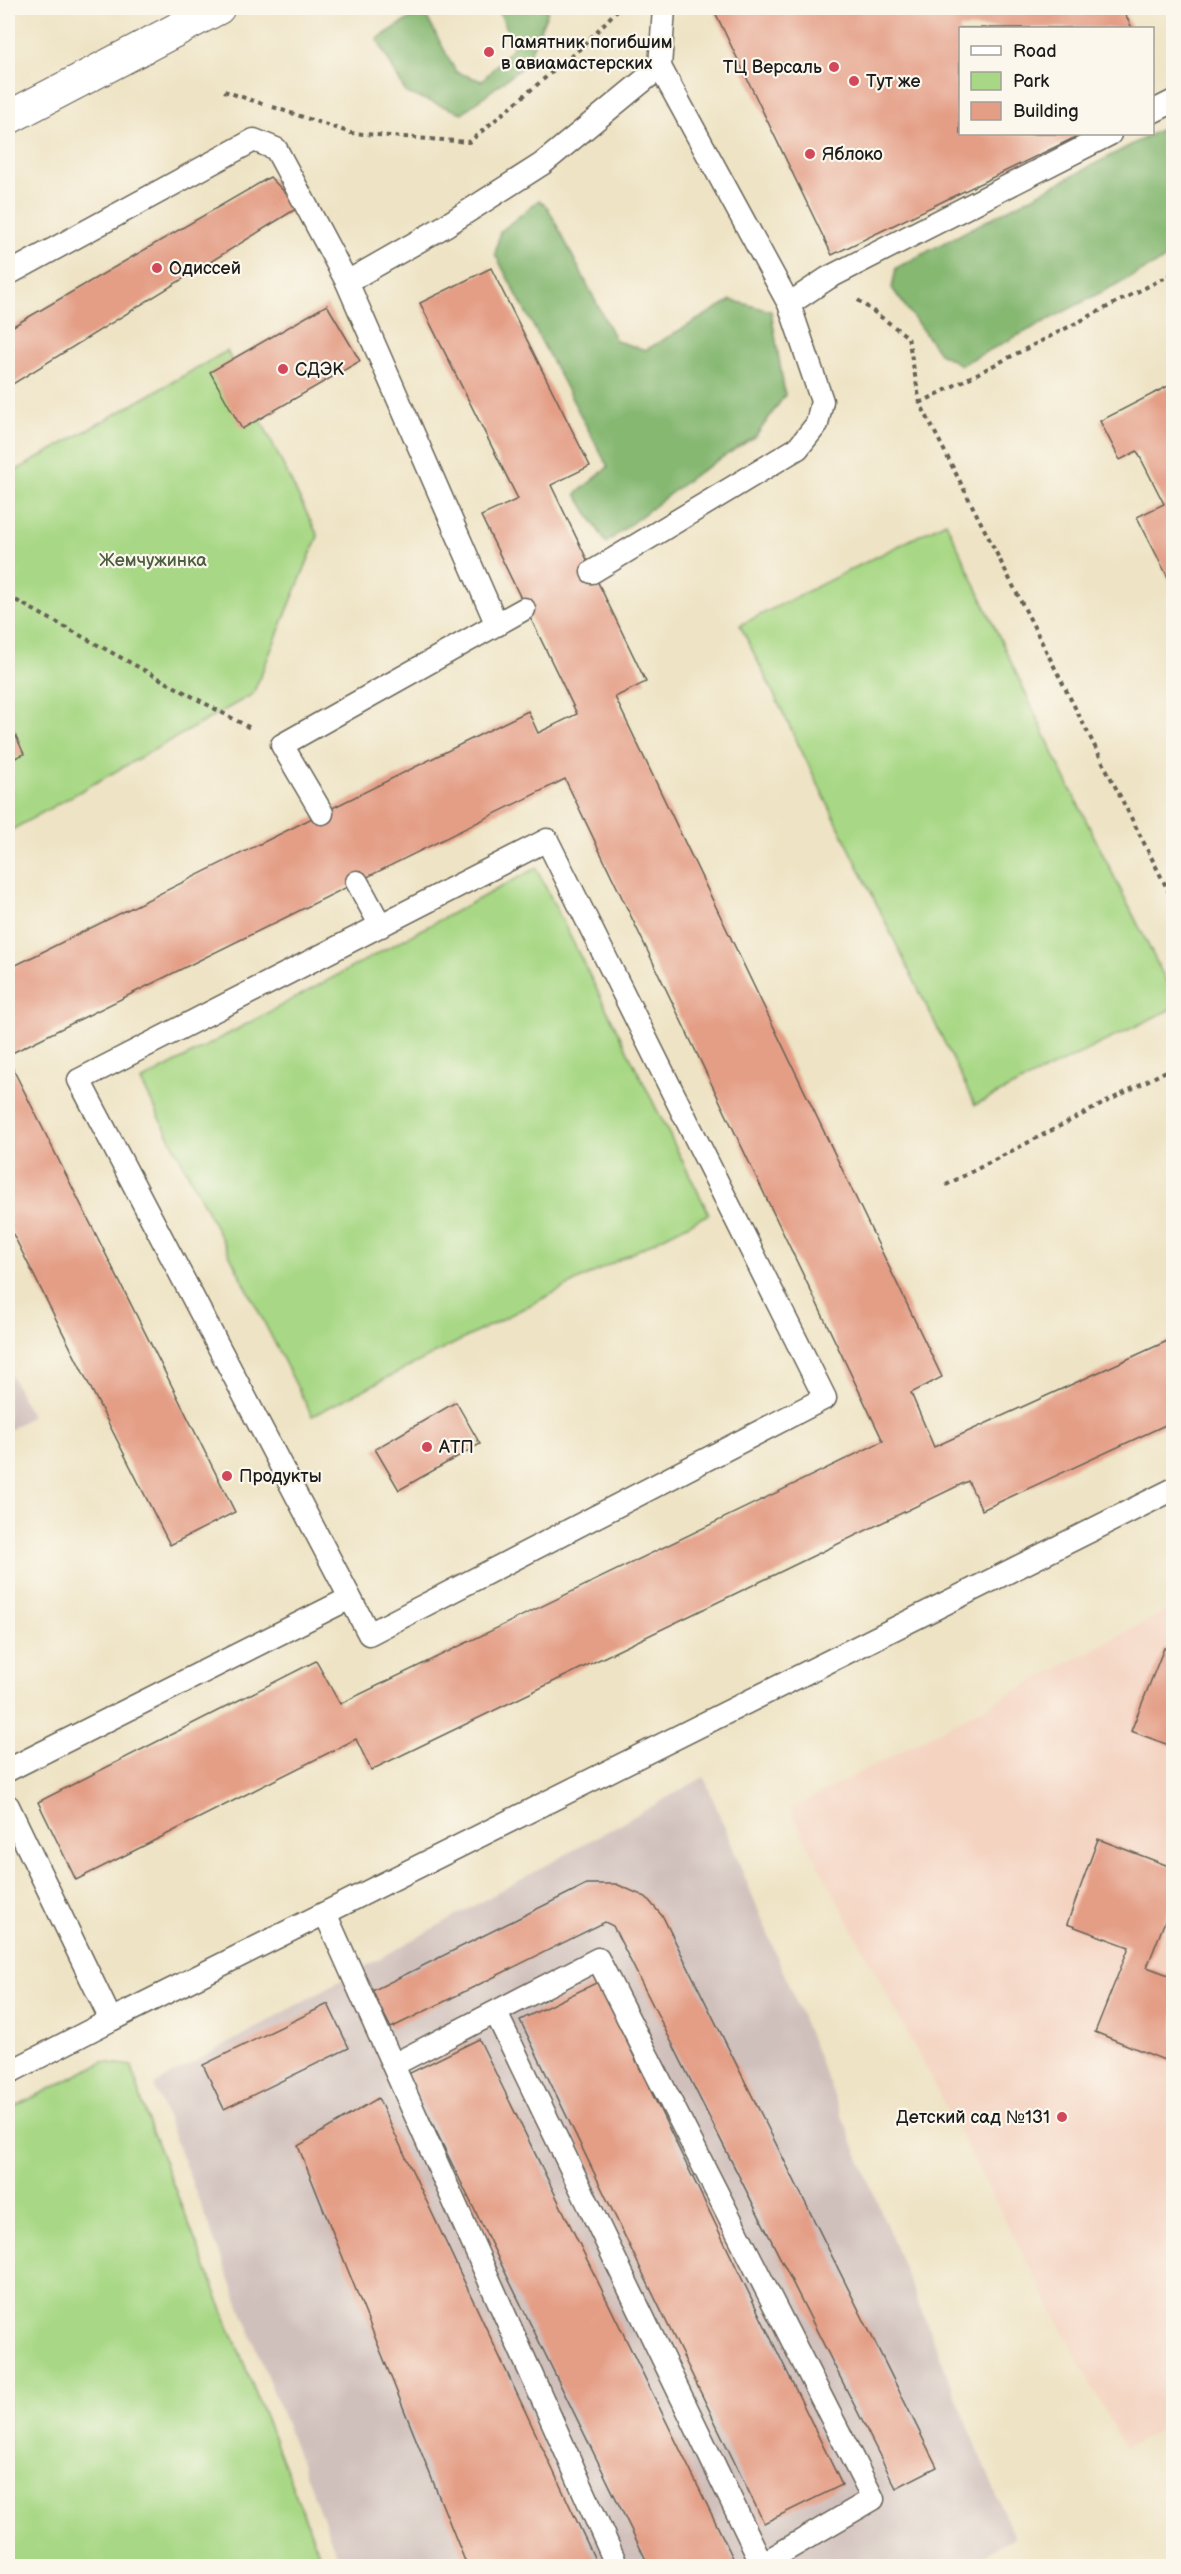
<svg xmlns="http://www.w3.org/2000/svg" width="1181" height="2574" viewBox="0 0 1181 2574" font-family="'Balsamiq Sans',sans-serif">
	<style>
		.built { fill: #f4d3c1 }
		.industrial { fill: #d0c0bc }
		.green { fill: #a8d885; stroke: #627a50; stroke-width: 1.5 }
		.forest { fill: #86b872; stroke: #516a47; stroke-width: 1.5 }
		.building { fill: #e49e86 }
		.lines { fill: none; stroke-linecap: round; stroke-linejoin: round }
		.service-casing { stroke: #666257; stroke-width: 25 }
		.primary-casing { stroke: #666257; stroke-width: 35 }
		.path { stroke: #666257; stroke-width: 4; stroke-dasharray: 4.5 4.5; stroke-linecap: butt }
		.service { stroke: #fff; stroke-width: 22 }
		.primary { stroke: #fff; stroke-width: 33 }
		.poi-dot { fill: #d1495b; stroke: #fbf7ec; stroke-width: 2 }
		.labels { text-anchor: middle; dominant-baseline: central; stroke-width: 4.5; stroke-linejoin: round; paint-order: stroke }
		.poi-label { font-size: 18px; fill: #1c1c1c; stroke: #fbf7ec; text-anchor: start }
		.park-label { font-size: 18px; fill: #4d5e41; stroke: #fbf7ec }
	</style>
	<rect width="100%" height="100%" fill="#fbf7ec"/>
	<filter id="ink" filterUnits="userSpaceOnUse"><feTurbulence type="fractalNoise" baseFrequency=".0167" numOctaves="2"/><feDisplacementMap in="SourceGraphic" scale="12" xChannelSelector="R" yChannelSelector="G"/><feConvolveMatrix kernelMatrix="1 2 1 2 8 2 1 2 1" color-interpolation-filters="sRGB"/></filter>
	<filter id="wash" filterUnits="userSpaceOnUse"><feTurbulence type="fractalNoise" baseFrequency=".008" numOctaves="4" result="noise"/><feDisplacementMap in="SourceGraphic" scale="24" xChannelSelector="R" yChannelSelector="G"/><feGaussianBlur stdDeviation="1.35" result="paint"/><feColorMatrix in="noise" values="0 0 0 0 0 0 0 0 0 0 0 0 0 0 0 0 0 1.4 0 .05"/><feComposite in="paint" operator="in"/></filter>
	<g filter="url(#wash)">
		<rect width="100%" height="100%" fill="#eee3c4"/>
		<!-- built -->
		<path class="built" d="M1173 1607V2424L1125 2449 790 1810Z"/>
		<!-- industrial -->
		<path class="industrial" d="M8 1369 31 1416 8 1431Z
			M704 1777 1014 2538 966 2566H341L154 2085Z"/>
		<!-- green -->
		<path class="green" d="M227 351 318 536 253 694 8 832V475Z
			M946 522 1063 774 1173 995V1008L975 1105 740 625Z
			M536 868 709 1214 312 1416 141 1081Z
			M103 2062 132 2066 146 2116 324 2566H8V2110Z"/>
		<!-- forest -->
		<path class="forest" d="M498 8H546L548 11 525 65 462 113 406 93 377 39 423 10 456 72 482 81 514 46Z
			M1173 123V255L961 365 939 353 892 288 896 268Z
			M539 200 548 208 616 341 646 350 731 300 771 311 785 395 756 436 693 476 606 543 576 494 608 467 495 254 500 232Z"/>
		<g id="blocks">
			<!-- building -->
			<path class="building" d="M713 8H1122L1132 28H960V134H1082L832 255Z
				M270 177 299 207 8 387V329Z
				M491 268 590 466 551 485 646 682 615 697 942 1377 911 1393 934 1447 1174 1338V1421L982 1510 968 1481 371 1770 356 1739 76 1880 38 1802 316 1661 340 1704 883 1441 565 779 8 1055V969L528 711 538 733 577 714 481 516 518 499 420 303Z
				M327 305 360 361 242 429 210 372Z
				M1174 383V589L1137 517 1164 504 1137 451 1120 460 1100 421Z
				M8 718 24 754 8 761Z
				M8 1059 235 1512 170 1545 8 1224Z
				M456 1402 480 1444 399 1490 375 1449Z
				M1164 1648 1174 1652V1747L1131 1731Z
				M1098 1839 1174 1868V1898L1147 1967 1174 1977V2064L1095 2032 1129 1947 1067 1924Z
				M587 1884H616L646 1897 663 1917 937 2467 896 2488 613 1926 605 1922 391 2028 372 1991Z
				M598 1982 842 2485 764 2523 520 2020Z
				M328 2004 349 2048 224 2109 203 2065Z
				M479 2039 736 2564 731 2566H649L408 2074Z
				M378 2098 598 2566H467L298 2146Z"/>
		</g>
	</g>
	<g filter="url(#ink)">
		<use href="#blocks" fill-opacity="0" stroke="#666257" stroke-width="1.5"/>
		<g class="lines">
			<defs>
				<path id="service" d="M1152 112 1174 101
					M8 274 254 140 276 149 347 282 497 625
					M347 282 445 226 542 164 660 67
					M789 304 828 278 1110 134
					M592 572 798 448 817 424 822 401 789 304 660 67 664 8
					M322 813 282 745 524 609
					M547 840 825 1398 369 1634 79 1080Z
					M357 882 381 926
					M8 1770 350 1598
					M8 1806 111 2020 8 2073
					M325 1913 617 2566
					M111 2020 1174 1489
					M393 2065 598 1959 873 2499 762 2564 496 2013"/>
				<path id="primary" d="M8 118 218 8"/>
			</defs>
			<!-- service casing -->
			<use href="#service" class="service-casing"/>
			<!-- primary casing -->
			<use href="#primary" class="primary-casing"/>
			<!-- path -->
			<path class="path" d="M224 91 263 104
				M273 107 351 133 469 142 583 46 619 8
				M858 300 908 337 920 403 1174 902
				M920 403 1174 273
				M8 596 252 729
				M946 1185 1174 1067"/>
			<!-- service -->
			<use href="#service" class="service"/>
			<!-- primary -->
			<use href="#primary" class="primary"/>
		</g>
	</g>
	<!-- markers -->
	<g class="poi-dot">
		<circle cx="489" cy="52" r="6"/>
		<circle cx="834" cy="67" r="6"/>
		<circle cx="854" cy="81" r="6"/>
		<circle cx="810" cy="154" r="6"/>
		<circle cx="157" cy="268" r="6"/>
		<circle cx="283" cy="369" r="6"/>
		<circle cx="427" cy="1447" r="6"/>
		<circle cx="227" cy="1476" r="6"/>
		<circle cx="1062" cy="2117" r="6"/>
	</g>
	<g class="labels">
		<!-- poi labels -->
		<g class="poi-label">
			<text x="501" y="42">Памятник погибшим<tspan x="501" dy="21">в авиамастерских</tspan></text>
			<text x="822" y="67" text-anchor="end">ТЦ Версаль</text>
			<text x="866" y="81">Тут же</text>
			<text x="822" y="154">Яблоко</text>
			<text x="169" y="268">Одиссей</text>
			<text x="295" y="369">СДЭК</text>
			<text x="439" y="1447">АТП</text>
			<text x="239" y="1476">Продукты</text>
			<text x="1050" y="2117" text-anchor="end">Детский сад №131</text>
		</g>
		<!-- park labels -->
		<g class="park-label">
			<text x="153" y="560">Жемчужинка</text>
		</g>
	</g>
	<!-- margin -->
	<rect width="1181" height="2574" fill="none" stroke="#fbf7ec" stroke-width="30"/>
	<!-- legend -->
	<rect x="959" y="27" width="195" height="108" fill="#fbf7ec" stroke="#a29f99" stroke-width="1.5"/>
	<rect x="971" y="46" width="30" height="9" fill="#ffffff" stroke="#a29f99" stroke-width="1.5"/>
	<text x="1013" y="57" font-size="18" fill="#1c1c1c">Road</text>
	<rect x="971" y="72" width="30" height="18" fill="#a8d885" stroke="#a29f99" stroke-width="1.5"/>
	<text x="1013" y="87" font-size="18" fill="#1c1c1c">Park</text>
	<rect x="971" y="102" width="30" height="18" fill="#e49e86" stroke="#a29f99" stroke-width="1.5"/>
	<text x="1013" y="117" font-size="18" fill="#1c1c1c">Building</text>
</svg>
